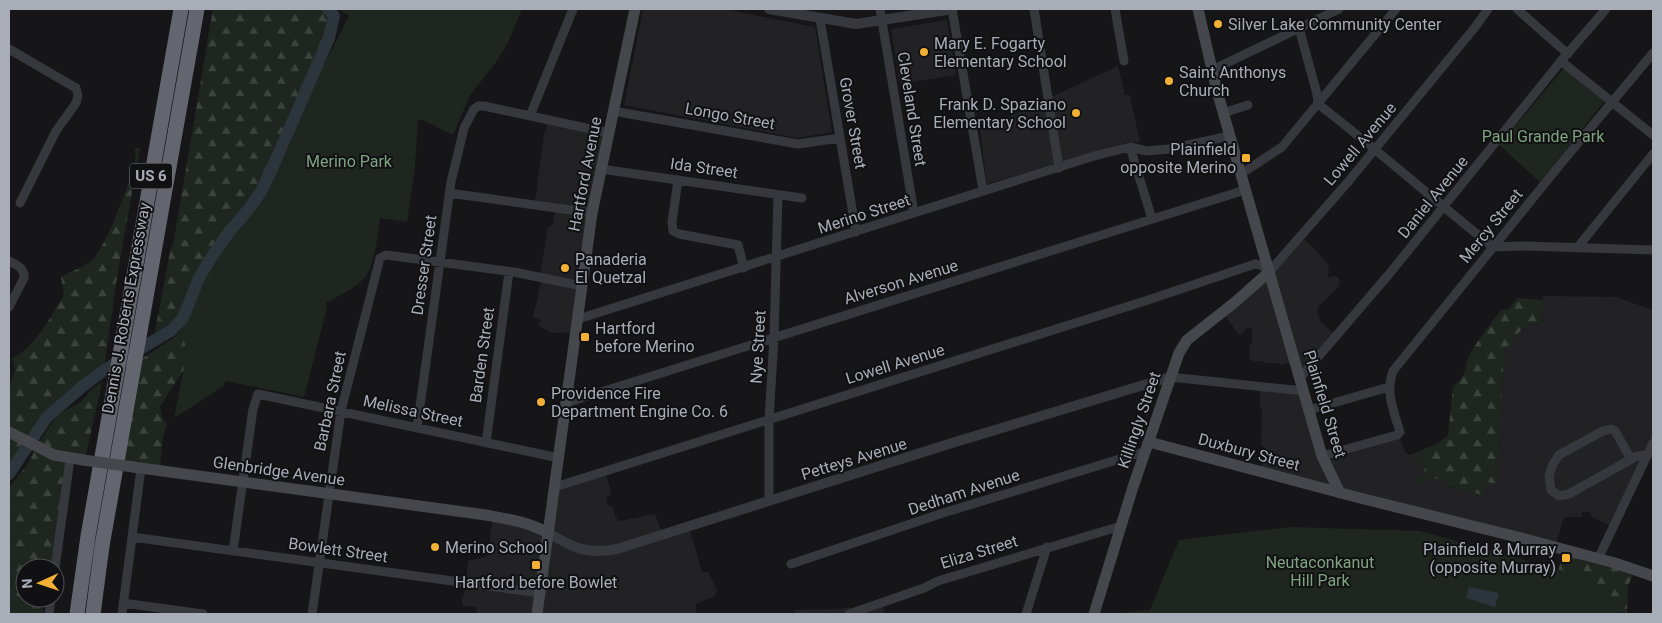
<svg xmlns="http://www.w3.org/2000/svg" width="1662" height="623" viewBox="0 0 1662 623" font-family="Roboto,sans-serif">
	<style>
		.built { fill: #222225 }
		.grass { fill: url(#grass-tufts) }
		.forest { fill: url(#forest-firs) }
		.park { fill: #1e261f }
		.water { fill: #2c353c }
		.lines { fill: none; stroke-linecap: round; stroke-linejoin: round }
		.river { stroke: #2c353c; stroke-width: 12 }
		.minor { stroke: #37383d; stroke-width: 9 }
		.tertiary { stroke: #37383d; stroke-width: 10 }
		.secondary { stroke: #45474d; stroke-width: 11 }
		.motorway { stroke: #63666e; stroke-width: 15 }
		.secondary-bridge { stroke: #45474d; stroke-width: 11 }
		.poi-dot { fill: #f2b134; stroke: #111113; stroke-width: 2 }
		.labels { text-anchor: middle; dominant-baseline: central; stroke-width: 4; stroke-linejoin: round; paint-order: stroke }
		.shield { fill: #111113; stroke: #7b7e86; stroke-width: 1 }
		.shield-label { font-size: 15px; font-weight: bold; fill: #a8adb8 }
		.poi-label { font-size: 16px; fill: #a8adb8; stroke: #111113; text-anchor: start }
		.street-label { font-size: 16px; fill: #a8adb8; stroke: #111113 }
		.park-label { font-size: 16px; fill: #7fa381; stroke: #111113 }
	</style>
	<defs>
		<pattern id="grass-tufts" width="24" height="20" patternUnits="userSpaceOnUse" patternTransform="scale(1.25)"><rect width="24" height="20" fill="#1e261f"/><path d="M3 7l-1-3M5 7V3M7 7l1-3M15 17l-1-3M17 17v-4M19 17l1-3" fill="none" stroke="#3c433d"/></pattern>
		<pattern id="forest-firs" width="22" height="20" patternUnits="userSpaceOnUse" patternTransform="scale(1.25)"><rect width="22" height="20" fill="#1e261f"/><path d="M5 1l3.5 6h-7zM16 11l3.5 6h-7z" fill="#3c433d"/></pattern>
	</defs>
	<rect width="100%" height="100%" fill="#161618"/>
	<!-- built -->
	<path class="built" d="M643 9H724L815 27 832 132 797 138 624 105Z
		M947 20 956 75 900 84 891 29Z
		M1118 66 1125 95H1130L1140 142 1126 143 987 184 980 130Z
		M548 118 610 132 577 332 551 333 537 324 542 321 533 317 542 278 540 275 548 228 553 224 555 208 535 202 544 134 546 131Z
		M1301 236 1314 248 1328 264 1329 274 1327 277 1336 276 1340 280 1339 286 1319 306 1317 312 1321 322 1336 336 1304 374 1296 362 1281 365 1277 363H1266L1264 361 1254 362 1250 358 1249 346 1252 342V329L1247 328 1242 334 1239 335 1223 313Z
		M1543 296 1616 297 1653 310V442L1611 526 1592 517 1589 512 1582 511V517H1564L1555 547 1260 469 1266 448 1261 445 1262 410 1260 407V387L1304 390 1322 451 1400 438 1405 452 1425 466 1424 475 1428 479 1432 478 1445 481 1451 488 1461 489 1483 495 1486 482 1496 484 1494 464 1503 453 1500 449 1504 348 1526 326 1538 324 1542 321Z
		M605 472 611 491 610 495 606 497 608 505 613 507 615 516 619 521 655 514 662 533 689 526 702 572H708L717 590 715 596 696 604V614H476L477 607 463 606 462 604V597L465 593 468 561 491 555 488 553 493 516 548 532 557 487Z
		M882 605 885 614H795V610L857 608Z"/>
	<!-- grass -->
	<path class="grass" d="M9 596 44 598 43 614H9Z"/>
	<!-- forest -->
	<path class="forest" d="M213 9H325C329 15 332 18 331 26 328 53 305 84 293 108 278 138 267 172 250 201 243 212 234 219 225 229 216 241 208 254 200 267 184 290 185 326 154 337L171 246 173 245Z
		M135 148H140L117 277 105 362C90 372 78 385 64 397 50 411 35 422 25 439 19 450 17 460 9 470V387L15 370 12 358C36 347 50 317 64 295L61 277C70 272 83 267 91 261 105 251 130 182 135 163 136 158 135 153 135 148Z
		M1517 298 1543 300 1542 321C1537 326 1533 323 1527 326 1521 329 1513 339 1510 345L1504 348 1500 449 1503 453 1494 464 1499 466 1497 484 1487 482 1483 495 1447 486 1445 481 1432 478 1428 479 1427 483 1418 482V478L1424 475 1425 466 1410 455 1437 444 1448 435 1453 386C1469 375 1463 367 1471 352 1480 337 1491 324 1501 310L1509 309Z
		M189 321V369L181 374 160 407 162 418 167 424C160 440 163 452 159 469L119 461 137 362 176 336Z
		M102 382 85 459 72 462 55 584V568H25V598H53L47 606 38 605 34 602 29 604 16 603 9 609V488L29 462 38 444 58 414 80 403 92 389Z
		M1563 550 1634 570 1628 587 1627 614 1612 609 1522 614 1557 577Z"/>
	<!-- park -->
	<path class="park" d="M339 9H522L507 45 494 65 470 95 453 135 421 119 418 121 415 167 407 222 380 218C378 235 375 262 366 276 358 287 337 297 326 303L327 308 304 397 225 381 224 386 174 418 187 352 173 298 249 211 349 16Z
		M1564 68 1604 102 1540 182 1499 145Z
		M1290 527 1420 531 1590 578 1621 614H1113L1150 610 1179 540Z"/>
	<!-- water -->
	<path class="water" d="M1469 587 1499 593 1495 607 1466 598Z"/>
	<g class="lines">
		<!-- river -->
		<path class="river" d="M9 474 47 417 83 386 103 371 172 330 183 318 199 278 212 256 229 232 248 210 260 193 270 173 329 38 334 16 328 9"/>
		<!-- minor -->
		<path class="minor" d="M880 9 914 213
			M952 9 983 190
			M1034 9 1059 168
			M1115 9 1124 61
			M1517 9 1568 54
			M820 19 856 232
			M1299 28 1317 94 1318 104C1378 150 1434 200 1493 247L1523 246 1653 250
			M9 49 76 88 78 96 76 103 56 131 20 203
			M1561 61 1653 135
			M1212 70 1339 9
			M613 111 798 144 840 138
			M1223 113 1248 105
			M530 116 573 9
			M1130 147 1152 219
			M601 169 802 198
			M1241 174 1282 147 1396 9
			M678 180 672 222 673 231 679 234 738 245 744 268
			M449 193 592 213
			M1577 248 1653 154
			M9 261C17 265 25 268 24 278L9 307
			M578 319 1094 156 1130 147 1147 151 1169 149 1230 136
			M1170 377 1304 391
			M1300 378 1390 273 1561 61 1606 9
			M566 403 1245 190
			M1309 410 1389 387
			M417 428 451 182 464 128 474 109 478 106H484L609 133
			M486 443 509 272
			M1322 456 1397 435 1400 432C1394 412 1385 392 1393 371L1563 161 1653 53
			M1631 459 1615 431 1611 429 1603 431 1559 455 1553 464 1549 476 1551 490 1559 496 1569 494 1637 456 1648 455
			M555 487 1145 301 1255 264 1261 265 1269 272 1348 182 1476 26 1488 9
			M769 501V419L774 338 778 195
			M132 537 540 593
			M233 551 253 409 258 394 559 458
			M1598 559 1653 443
			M791 564 943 513 1146 451
			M55 568 70 459
			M123 603 203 614
			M49 614 51 598
			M122 614 141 468
			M312 614 341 411 380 258 386 255 514 272 582 286
			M849 614 924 588 938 581 1121 526
			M1026 614 1047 547"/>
		<!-- tertiary -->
		<path class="tertiary" d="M769 9 856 24 953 9
			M548 533C574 548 587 555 617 549L952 443 1170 377"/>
		<!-- secondary -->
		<path class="secondary" d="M1198 9 1217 91 1322 456 1340 493
			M9 432 54 455 83 460
			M1149 442 1360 498 1525 539 1615 563 1653 576
			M133 467 486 515C508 519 529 522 548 533
			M537 614 592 213 635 9
			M1094 614 1133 487 1179 353 1187 340 1234 303 1269 272"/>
		<!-- motorway -->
		<path class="motorway" d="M77 614 88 536 181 9
			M93 614 102 546 197 9"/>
		<!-- secondary-bridge -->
		<path class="secondary-bridge" d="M83 460 133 467"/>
	</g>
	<!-- markers -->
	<g class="poi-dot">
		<circle cx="1218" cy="24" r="5"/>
		<circle cx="924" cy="52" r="5"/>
		<circle cx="1169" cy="81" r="5"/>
		<circle cx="1076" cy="113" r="5"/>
		<rect x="1241" y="153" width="10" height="10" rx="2.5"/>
		<circle cx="565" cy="268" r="5"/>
		<rect x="580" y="332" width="10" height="10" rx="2.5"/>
		<circle cx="541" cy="402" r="5"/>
		<circle cx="435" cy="547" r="5"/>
		<rect x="1561" y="553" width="10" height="10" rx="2.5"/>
		<rect x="531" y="560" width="10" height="10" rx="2.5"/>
	</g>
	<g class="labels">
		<!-- shield labels -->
		<rect class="shield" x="130" y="163.5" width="42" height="25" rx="4"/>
		<g class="shield-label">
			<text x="151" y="176">US 6</text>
		</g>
		<!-- poi labels -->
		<g class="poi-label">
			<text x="1228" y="24">Silver Lake Community Center</text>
			<text x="934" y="43">Mary E. Fogarty<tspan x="934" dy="18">Elementary School</tspan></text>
			<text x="1179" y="72">Saint Anthonys<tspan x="1179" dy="18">Church</tspan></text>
			<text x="1066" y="104" text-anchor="end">Frank D. Spaziano<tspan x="1066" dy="18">Elementary School</tspan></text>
			<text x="1236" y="149" text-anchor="end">Plainfield<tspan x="1236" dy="18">opposite Merino</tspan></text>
			<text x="575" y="259">Panaderia<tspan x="575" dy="18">El Quetzal</tspan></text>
			<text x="595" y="328">Hartford<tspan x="595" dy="18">before Merino</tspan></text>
			<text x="551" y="393">Providence Fire<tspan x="551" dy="18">Department Engine Co. 6</tspan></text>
			<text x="445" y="547">Merino School</text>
			<text x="1556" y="549" text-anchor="end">Plainfield &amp; Murray<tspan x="1556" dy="18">(opposite Murray)</tspan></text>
			<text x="536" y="582" text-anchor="middle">Hartford before Bowlet</text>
		</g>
		<!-- street labels -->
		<g class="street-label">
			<text transform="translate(912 109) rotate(81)">Cleveland Street</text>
			<text transform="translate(730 116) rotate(10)">Longo Street</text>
			<text transform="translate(853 123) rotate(80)">Grover Street</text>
			<text transform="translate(1360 144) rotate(-50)">Lowell Avenue</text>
			<text transform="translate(704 168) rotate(8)">Ida Street</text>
			<text transform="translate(585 174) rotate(-79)">Hartford Avenue</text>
			<text transform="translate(1433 197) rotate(-51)">Daniel Avenue</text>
			<text transform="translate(864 214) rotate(-18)">Merino Street</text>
			<text transform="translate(1491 226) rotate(-51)">Mercy Street</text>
			<text transform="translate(424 265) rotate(-82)">Dresser Street</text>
			<text transform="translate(901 282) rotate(-17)">Alverson Avenue</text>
			<text transform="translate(126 308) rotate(-80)">Dennis J. Roberts Expressway</text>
			<text transform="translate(758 347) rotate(-87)">Nye Street</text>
			<text transform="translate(482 355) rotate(-82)">Barden Street</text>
			<text transform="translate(895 364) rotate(-17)">Lowell Avenue</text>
			<text transform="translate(330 401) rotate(-78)">Barbara Street</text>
			<text transform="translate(1325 404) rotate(73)">Plainfield Street</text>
			<text transform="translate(413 411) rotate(12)">Melissa Street</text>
			<text transform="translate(1139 420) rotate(-71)">Killingly Street</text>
			<text transform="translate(1249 452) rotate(15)">Duxbury Street</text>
			<text transform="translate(854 459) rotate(-17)">Petteys Avenue</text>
			<text transform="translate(279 471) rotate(8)">Glenbridge Avenue</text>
			<text transform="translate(964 492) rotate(-18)">Dedham Avenue</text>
			<text transform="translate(338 550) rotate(8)">Bowlett Street</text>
			<text transform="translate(979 552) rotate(-17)">Eliza Street</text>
		</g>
		<!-- park labels -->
		<g class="park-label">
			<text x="1543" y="136">Paul Grande Park</text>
			<text x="349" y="161">Merino Park</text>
			<text x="1320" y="562">Neutaconkanut<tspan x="1320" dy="18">Hill Park</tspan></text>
		</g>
	</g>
	<!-- border -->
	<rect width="1662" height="623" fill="none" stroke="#a8adb8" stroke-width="20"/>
	<!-- north arrow -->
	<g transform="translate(40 583) rotate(267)"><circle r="24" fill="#111113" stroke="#4d4f55"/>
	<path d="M0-4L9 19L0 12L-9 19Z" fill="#f2b134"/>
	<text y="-8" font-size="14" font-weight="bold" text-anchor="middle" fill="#a8adb8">N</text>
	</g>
</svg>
